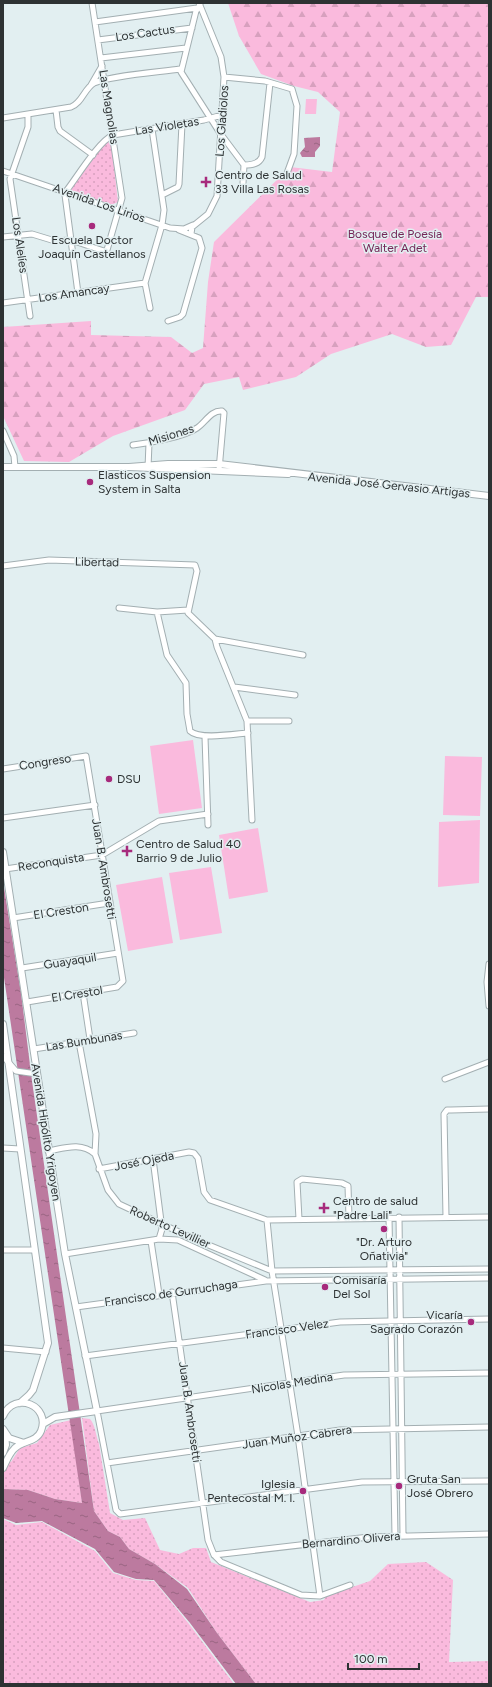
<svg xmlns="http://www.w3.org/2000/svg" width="492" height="1687" viewBox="0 0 492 1687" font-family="Figtree,sans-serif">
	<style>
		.green { fill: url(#green-dots) }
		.forest { fill: url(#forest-firs) }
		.pitch { fill: #fabadd }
		.water { fill: url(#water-ripples) }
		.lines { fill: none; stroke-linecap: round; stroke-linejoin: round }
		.minor-casing { stroke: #a3afb2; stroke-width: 7 }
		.major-casing { stroke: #a3afb2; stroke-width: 8 }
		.minor { stroke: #fff; stroke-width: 5 }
		.major { stroke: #fff; stroke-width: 6 }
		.poi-dot { fill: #a72a7c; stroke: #e2eff1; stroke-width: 1.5 }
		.labels { text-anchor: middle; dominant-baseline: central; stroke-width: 3; stroke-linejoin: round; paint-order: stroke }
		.street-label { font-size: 12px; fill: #2d3233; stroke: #e2eff1 }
		.poi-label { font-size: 12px; fill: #2d3233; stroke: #e2eff1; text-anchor: start }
		.park-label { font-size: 12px; fill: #752658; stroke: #e2eff1 }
	</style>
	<defs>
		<pattern id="green-dots" width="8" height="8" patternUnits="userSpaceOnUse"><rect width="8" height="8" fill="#fabadd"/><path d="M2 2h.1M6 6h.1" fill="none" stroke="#d7a0be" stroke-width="1.8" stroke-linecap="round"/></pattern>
		<pattern id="forest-firs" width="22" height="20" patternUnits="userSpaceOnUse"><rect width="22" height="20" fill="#fabadd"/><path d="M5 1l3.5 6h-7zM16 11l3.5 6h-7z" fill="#d7a0be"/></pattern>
		<pattern id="water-ripples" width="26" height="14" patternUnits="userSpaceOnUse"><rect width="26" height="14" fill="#bc7a9f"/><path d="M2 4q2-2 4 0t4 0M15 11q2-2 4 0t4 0" fill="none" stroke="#996582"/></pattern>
	</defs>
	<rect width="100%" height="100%" fill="#e2eff1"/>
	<!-- green -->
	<path class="green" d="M108 139H111L118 202 111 205 70 191V189Z
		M82 1418 90 1419C95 1424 96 1436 99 1444L110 1513 123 1520 145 1518 160 1550 179 1554 193 1548H206L211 1562 310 1602 324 1600 326 1596 370 1581 388 1564 426 1562 453 1580 449 1662 489 1661V1684H256L217 1633 188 1588 155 1564 129 1549 120 1537 108 1531 94 1511Z
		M71 1420 82 1503 55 1499 28 1490 3 1489V1458L11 1462 20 1448 37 1443 50 1425Z
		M3 1519 16 1525 42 1522 95 1551 113 1573 136 1580 154 1581 189 1624 234 1684H3Z"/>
	<!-- forest -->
	<path class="forest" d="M228 3H489V297H476L451 345 426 347 392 334 331 354 296 377 243 390 239 377 204 384 185 410 113 436 69 462 24 461 3 416V327L91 321V335L171 337 192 353 203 348 208 282 214 242 290 167 332 172 340 112 318 92 294 86 261 74 239 36Z"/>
	<!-- pitch -->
	<path class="pitch" d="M306 99H317L316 114H305Z
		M193 740 202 808 159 814 150 746Z
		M445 756 482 757 480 816 443 815Z
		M480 820 479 883 438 887 439 822Z
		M258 828 268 892 229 899 219 835Z
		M211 867 222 933 180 940 169 873Z
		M162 877 173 943 128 951 116 885Z"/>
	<!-- water -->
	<path class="water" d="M320 137V146L315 152V157H302L300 153 305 147 304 138Z
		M3 881 21 993 32 1081 94 1511 108 1531 120 1537 129 1549 155 1564 187 1589 217 1633 256 1684H236L190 1623 154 1580 136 1579 114 1572 95 1549 42 1521 16 1523 3 1518V1489L28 1490 55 1499 82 1503 3 971Z"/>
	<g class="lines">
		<defs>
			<path id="minor" d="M200 5 196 11 181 72 220 133 244 165
				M95 22 197 8
				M98 40 192 28
				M101 58 186 48
				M224 77 265 81 292 89 297 106 294 154 286 176
				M91 85 102 66
				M56 110 58 127 60 131 93 155
				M28 114V127L10 179 30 316
				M3 118 71 107C82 103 84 89 94 83 112 75 159 72 180 69
				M244 165C252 165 259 164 262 157L270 83
				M3 171 170 228 184 229 193 225
				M243 183 244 165
				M162 195 178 187 179 184 182 124
				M191 234 192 227 208 214 217 196 224 77 221 57 199 3
				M3 237 32 234 55 241 71 240 104 251 107 250 122 198 92 3
				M78 293 65 195 67 190C77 177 99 141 113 135L204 120 222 115
				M3 303 145 283
				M150 308 145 283 162 225 164 210 152 129
				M168 321 180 317 183 314 202 248 199 238 179 230
				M3 431 14 456 15 467
				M133 445C149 443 184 437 197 428 205 423 211 410 222 411L224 413 219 470
				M148 468 149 443
				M3 566 49 560 195 565 197 571 188 613 215 639 217 647 247 721 252 820
				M119 608 157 612 188 610
				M157 612 167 655 186 683 187 714 190 731C199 740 235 734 248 733
				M215 639 303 655
				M234 687 295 695
				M247 721H289
				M205 737 208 825
				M3 769 86 756 123 981 117 987 27 1002
				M3 818 95 805
				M5 869 102 855 159 821 208 814
				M13 918 109 903
				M489 964 487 982 489 1006
				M22 968 118 953
				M83 993 90 1039
				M79 1042 96 1134 95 1154 108 1190 119 1204 194 1239 272 1271 489 1269
				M34 1049 134 1033
				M3 1056 16 1071 37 1074
				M445 1079 489 1062
				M3 1148 20 1149
				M48 1151C65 1148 81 1142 95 1154
				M153 1159 162 1229 159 1239
				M99 1169 189 1152 194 1153 198 1158 204 1192 210 1200 267 1220 489 1217
				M399 1217 403 1535
				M446 1217 444 1114 447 1110H451L489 1109
				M389 1218 395 1536
				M299 1219 297 1182 302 1179 342 1183 348 1186 349 1218
				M267 1220 272 1271 298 1436 320 1596
				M151 1241 159 1294
				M3 1250H34
				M65 1254 159 1239 178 1240 265 1280
				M172 1292 208 1540 214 1555 221 1562 301 1595 320 1596 350 1585
				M76 1307 266 1281 489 1278
				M3 1348 46 1352
				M85 1356 340 1322 489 1319
				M489 1373 344 1375 97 1411 116 1510 120 1514 362 1482 489 1481
				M107 1463 340 1430 489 1427
				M214 1555 369 1537 489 1534"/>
			<path id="major" d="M3 467H129
				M288 474 129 467 168 464H219L489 496
				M3 852 65 1254 97 1411 55 1417 43 1424
				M3 1024 48 1343 33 1390 29 1395 20 1403
				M3 1416C15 1390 51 1406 41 1431 36 1443 22 1440 14 1449 9 1454 6 1462 3 1468
				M3 1429 9 1438 24 1443
				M3 1453 6 1445 5 1434"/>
		</defs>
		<!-- minor casing -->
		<use href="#minor" class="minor-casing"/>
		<!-- major casing -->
		<use href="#major" class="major-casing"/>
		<!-- minor -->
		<use href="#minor" class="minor"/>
		<!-- major -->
		<use href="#major" class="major"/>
	</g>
	<!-- markers -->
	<g class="poi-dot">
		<path d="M204 176h4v4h4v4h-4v4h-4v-4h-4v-4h4z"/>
		<circle cx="92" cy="226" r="4"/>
		<circle cx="90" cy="482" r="4"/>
		<circle cx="109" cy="779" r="4"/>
		<path d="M125 845h4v4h4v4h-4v4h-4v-4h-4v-4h4z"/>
		<path d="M322 1202h4v4h4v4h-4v4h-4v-4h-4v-4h4z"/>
		<circle cx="384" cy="1229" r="4"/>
		<circle cx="325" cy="1287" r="4"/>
		<circle cx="471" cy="1322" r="4"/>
		<circle cx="399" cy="1486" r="4"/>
		<circle cx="303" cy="1491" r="4"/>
	</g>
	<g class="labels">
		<!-- street labels -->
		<g class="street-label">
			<text transform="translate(145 33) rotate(-8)">Los Cactus</text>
			<text transform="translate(109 107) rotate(81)">Las Magnolias</text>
			<text transform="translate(222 121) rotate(-86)">Los Gladiolos</text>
			<text transform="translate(167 126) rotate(-9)">Las Violetas</text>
			<text transform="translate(99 203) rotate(19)">Avenida Los Lirios</text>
			<text transform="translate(20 245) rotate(82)">Los Alelíes</text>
			<text transform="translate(74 293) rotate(-8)">Los Amancay</text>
			<text transform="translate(171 435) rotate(-17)">Misiones</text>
			<text transform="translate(389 485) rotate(6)">Avenida José Gervasio Artigas</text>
			<text transform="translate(97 562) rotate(1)">Libertad</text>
			<text transform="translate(45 762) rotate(-9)">Congreso</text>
			<text transform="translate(51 862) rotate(-9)">Reconquista</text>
			<text transform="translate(104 869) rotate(81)">Juan B. Ambrosetti</text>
			<text transform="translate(61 911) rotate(-9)">El Creston</text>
			<text transform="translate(70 961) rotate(-9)">Guayaquil</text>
			<text transform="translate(77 994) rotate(-9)">El Crestol</text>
			<text transform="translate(84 1041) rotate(-9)">Las Bumbunas</text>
			<text transform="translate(46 1132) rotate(81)">Avenida Hipólito Yrigoyen</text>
			<text transform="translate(144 1161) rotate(-11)">José Ojeda</text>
			<text transform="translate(170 1227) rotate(24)">Roberto Levillier</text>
			<text transform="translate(171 1293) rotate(-8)">Francisco de Gurruchaga</text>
			<text transform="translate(287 1329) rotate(-8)">Francisco Velez</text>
			<text transform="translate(292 1383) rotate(-9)">Nicolas Medina</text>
			<text transform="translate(190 1412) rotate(82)">Juan B. Ambrosetti</text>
			<text transform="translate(297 1437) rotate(-8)">Juan Muñoz Cabrera</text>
			<text transform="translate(351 1540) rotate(-5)">Bernardino Olivera</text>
		</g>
		<!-- poi labels -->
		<g class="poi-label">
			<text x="215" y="175">Centro de Salud<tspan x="215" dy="14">33 Villa Las Rosas</tspan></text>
			<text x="92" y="240" text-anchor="middle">Escuela Doctor<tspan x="92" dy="14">Joaquín Castellanos</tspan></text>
			<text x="98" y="475">Elasticos Suspension<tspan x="98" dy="14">System in Salta</tspan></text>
			<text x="117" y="779">DSU</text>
			<text x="136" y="844">Centro de Salud 40<tspan x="136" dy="14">Barrio 9 de Julio</tspan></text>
			<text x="333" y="1201">Centro de salud<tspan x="333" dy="14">"Padre Lali"</tspan></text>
			<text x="384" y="1242" text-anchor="middle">"Dr. Arturo<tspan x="384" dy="14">Oñativia"</tspan></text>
			<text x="333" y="1280">Comisaría<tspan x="333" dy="14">Del Sol</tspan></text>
			<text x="463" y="1315" text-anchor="end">Vicaría<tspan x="463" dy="14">Sagrado Corazón</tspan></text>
			<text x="407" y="1479">Gruta San<tspan x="407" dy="14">José Obrero</tspan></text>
			<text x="295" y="1484" text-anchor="end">Iglesia<tspan x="295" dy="14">Pentecostal M. I.</tspan></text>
		</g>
		<!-- park labels -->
		<g class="park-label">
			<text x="395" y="234">Bosque de Poesía<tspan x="395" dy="14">Walter Adet</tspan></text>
		</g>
	</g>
	<!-- border -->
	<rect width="492" height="1687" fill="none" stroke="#2d3233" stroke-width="8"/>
	<!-- scale -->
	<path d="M348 1663v6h71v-6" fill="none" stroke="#2d3233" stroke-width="2"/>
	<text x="354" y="1663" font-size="12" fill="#2d3233" stroke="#e2eff1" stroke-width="3" paint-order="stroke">100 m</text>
</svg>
